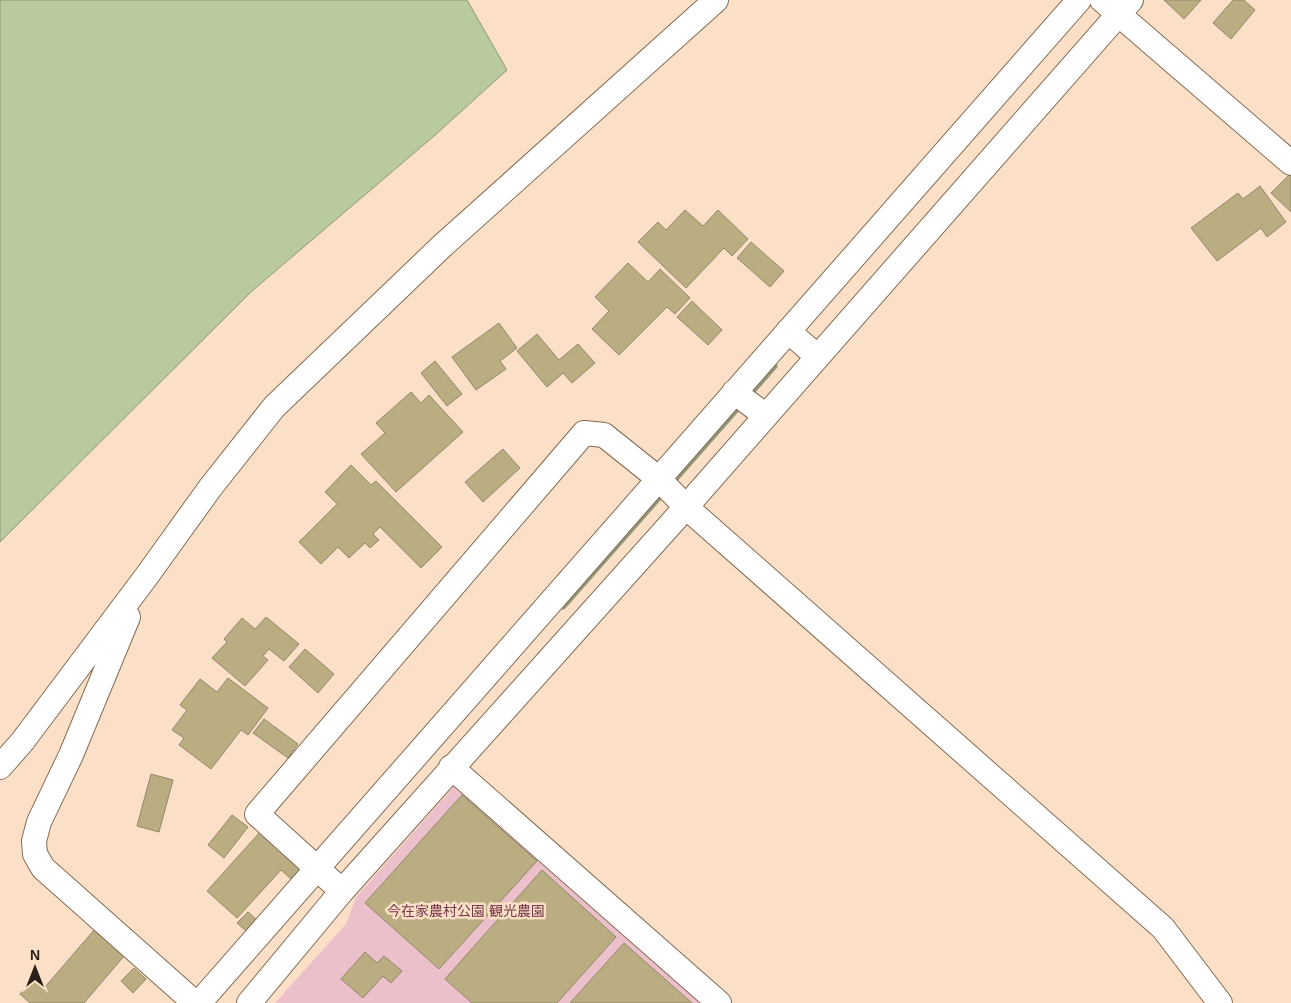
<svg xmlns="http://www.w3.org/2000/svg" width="1291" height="1003" viewBox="0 0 1291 1003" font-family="Arial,'Noto Sans JP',sans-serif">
  <rect width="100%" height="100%" fill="#fbdfc6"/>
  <path fill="#ecc0ca" d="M458,782L706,1003H275L346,924L356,897Z"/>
  <path fill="#baca9f" stroke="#8f9776" d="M0,0H467L507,70L434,136L252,291L0,542Z"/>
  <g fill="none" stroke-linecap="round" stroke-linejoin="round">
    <path stroke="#8f9776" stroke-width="7" d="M563,606L774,366"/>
  </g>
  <path fill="#baad82" stroke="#918869" d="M1164,0H1201L1184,19Z
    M1233,0H1244L1255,10L1231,39L1213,23Z
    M1291,173V212L1271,193Z
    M1260,186L1286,222L1267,237L1261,228L1217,261L1191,228L1238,193L1243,199Z
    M685,210L703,226L718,210L748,239L732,256L724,248L686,288L638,242L658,222L666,230Z
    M751,242L784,271L770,287L737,258Z
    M628,263L648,282L660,269L690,298L675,314L667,307L619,355L592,329L609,311L595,297Z
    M692,301L722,330L708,345L677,317Z
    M499,323L517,348L500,361L506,369L476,390L452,357Z
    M537,334L559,360L578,344L595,363L572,383L563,373L547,387L517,351Z
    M435,361L462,394L447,406L421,373Z
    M411,392L421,403L429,395L463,432L396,492L361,454L385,433L376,423Z
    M503,449L520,468L483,502L465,482Z
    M351,465L371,485L376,481L442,547L421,568L380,527L373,534L379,540L370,548L365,543L349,558L338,547L321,564L299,542L337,504L325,492Z
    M266,617L299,644L284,661L269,649L263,656L268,660L245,686L212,658L227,642L224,639L242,618L255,629Z
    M305,649L334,674L318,693L289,667Z
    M228,678L268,708L248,735L241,730L211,769L179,745L184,738L172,730L187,710L180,705L200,679L217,692Z
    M264,719L298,744L288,758L253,733Z
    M151,774L173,780L159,832L137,826Z
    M462,795L537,861L439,969L365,903Z
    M232,815L248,827L224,858L208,845Z
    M260,832L300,869L291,879L281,870L237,918L207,891Z
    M542,870L616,937L557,1003H472L445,979Z
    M248,912L257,920L246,931L237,923Z
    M95,929L125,955L84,1003H30L20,994L34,978L45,987Z
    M624,943L692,1003H570Z
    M365,952L377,963L384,956L402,971L391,983L383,976L363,998L341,979Z
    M134,968L146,979L133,993L121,981Z"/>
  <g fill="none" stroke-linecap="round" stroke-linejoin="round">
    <defs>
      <path id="minor" d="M1102,0L1291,163
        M788,331L818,357
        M734,392L766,416
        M128,617L71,755L39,822L34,841L35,854L43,868L195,1003
        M0,767L22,742L146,577L210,488L274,407L441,247L716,0
        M451,767L719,1003
        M342,891L257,814L584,433L604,435L659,479L686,507L1163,928L1220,1003
        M199,1003L1079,0
        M249,1003L342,891L686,507L1131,0"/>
    </defs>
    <use href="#minor" stroke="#846b55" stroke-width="26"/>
    <use href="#minor" stroke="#fff" stroke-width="24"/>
  </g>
  <g text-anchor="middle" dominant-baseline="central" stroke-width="5" stroke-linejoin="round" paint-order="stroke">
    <g font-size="14" fill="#753649" stroke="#fbdfc6">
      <text x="466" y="911">今在家農村公園 観光農園</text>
    </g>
  </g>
  <g transform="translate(35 968)" stroke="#fbdfc6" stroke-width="4" paint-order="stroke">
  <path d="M0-4L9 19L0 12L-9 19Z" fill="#2b2017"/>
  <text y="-8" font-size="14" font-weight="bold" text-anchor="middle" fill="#2b2017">N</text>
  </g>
</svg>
